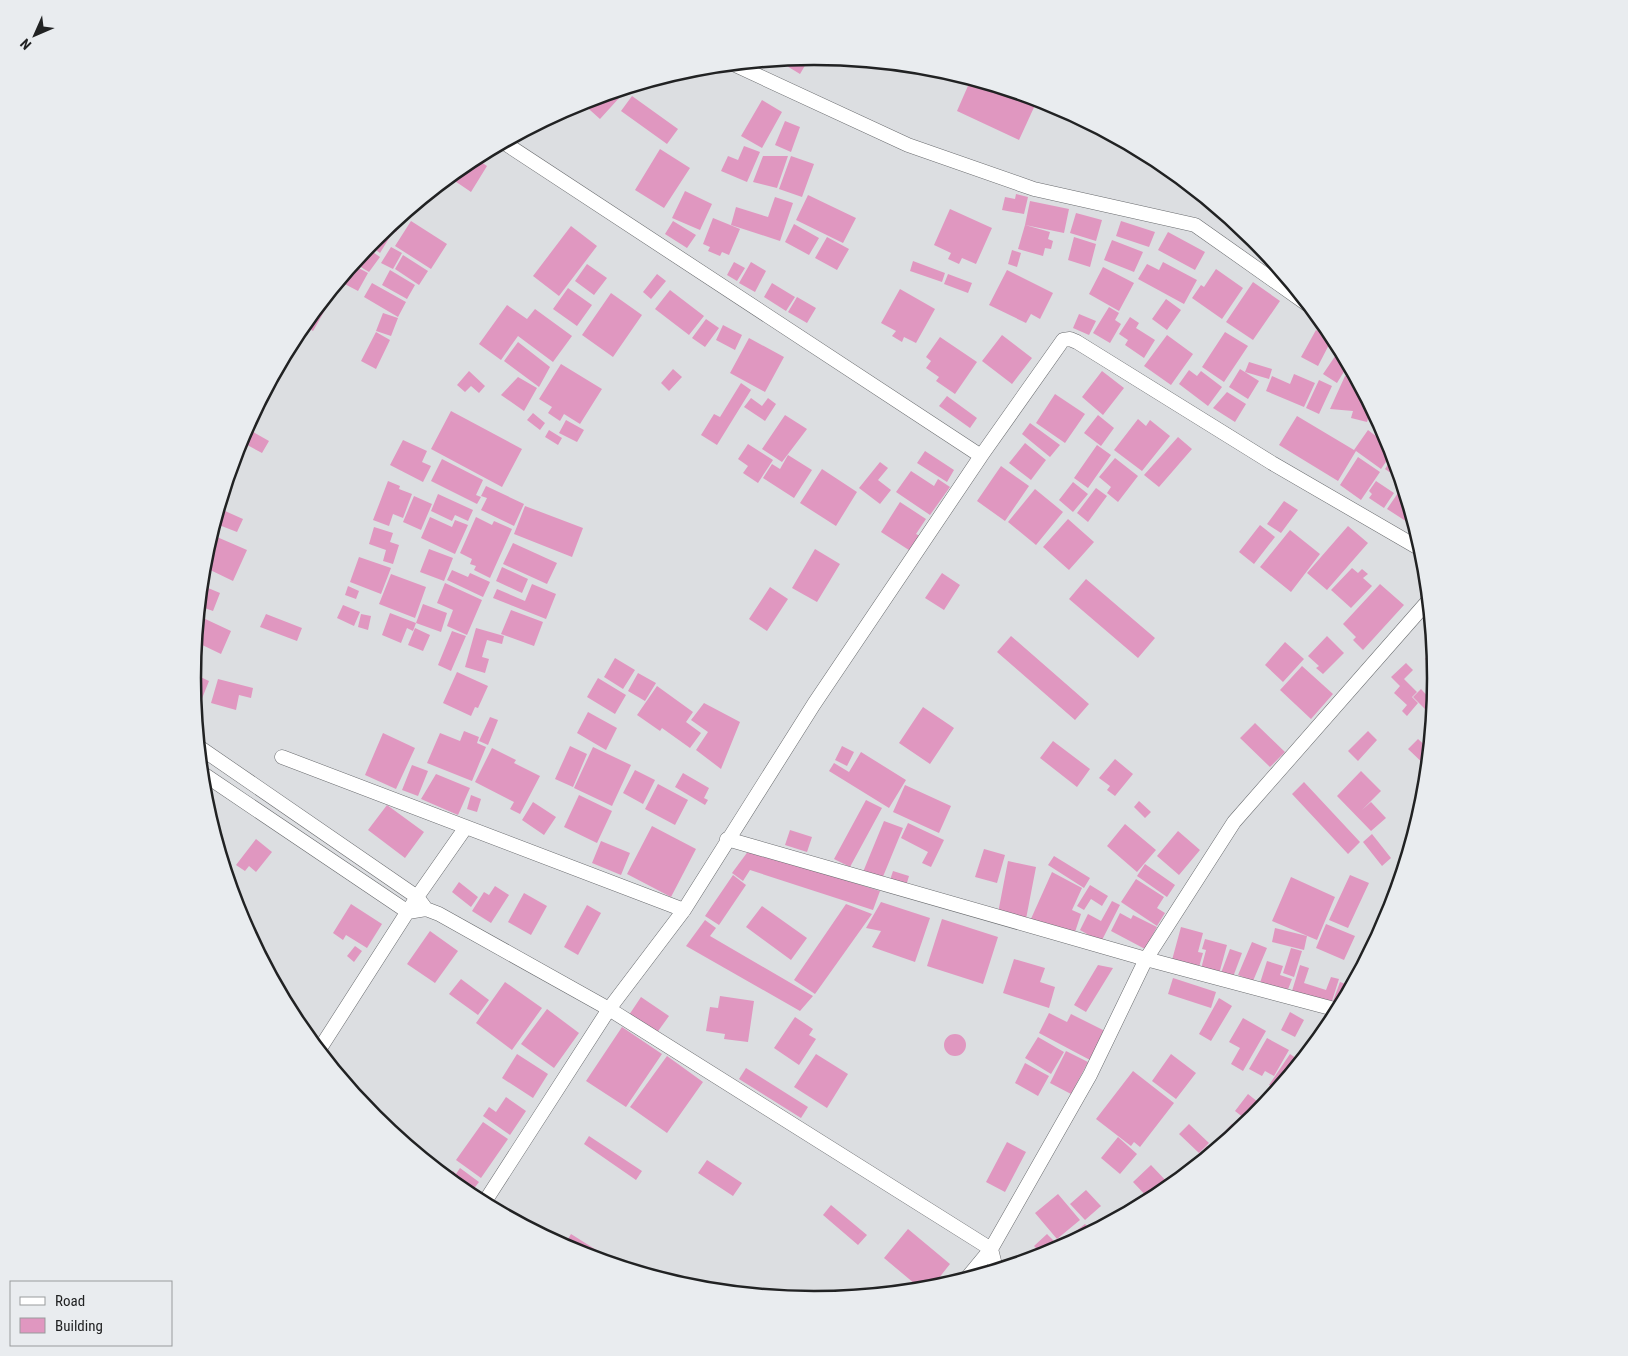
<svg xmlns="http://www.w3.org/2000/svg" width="1628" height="1356" viewBox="0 0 1628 1356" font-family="'Roboto Condensed',sans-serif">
  <rect width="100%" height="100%" fill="#dcdee1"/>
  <path fill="#e097c0" d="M810,57L800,74L777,60H780Z
    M971,79L1011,91L1036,103L1019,140L957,111Z
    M615,92L620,97L600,119L581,102Z
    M632,96L678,129L667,144L621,111Z
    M762,100L782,112L762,148L741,136Z
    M785,121L800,127L791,152L775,145Z
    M744,146L760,152L747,182L721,171L728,156L738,160Z
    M660,149L690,168L664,208L635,190Z
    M763,156H788L777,188L753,182Z
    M791,156L814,164L802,197L779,189Z
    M475,158L487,166L471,192L449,177Z
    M442,183L436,193L433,191Z
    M685,191L712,204L700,230L672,218Z
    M1016,194L1028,197L1024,214L1002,210L1005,197L1015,199Z
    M808,195L856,218L843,243L796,220Z
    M775,197L793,203L780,241L731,225L736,207L768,217Z
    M1030,201L1069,209L1064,233L1025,225Z
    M410,209L396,232L388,227L391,225Z
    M950,209L992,228L976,264L962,258L959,264L948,259L951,253L934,245Z
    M1076,213L1102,220L1096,241L1070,233Z
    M713,218L740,229L729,255L722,252L720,256L708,251L710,247L703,244Z
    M411,221L447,244L431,269L395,246Z
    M673,221L696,235L687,248L665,234Z
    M1121,221L1155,232L1149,247L1116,236Z
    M794,224L819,238L809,255L785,242Z
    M1025,225L1050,232L1048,239L1053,241L1051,249L1045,248L1043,256L1018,249Z
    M571,226L597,246L559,296L533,276Z
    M384,231L391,235L380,253L369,245Z
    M1168,232L1205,252L1195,270L1158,250Z
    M827,237L849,249L837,270L815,258Z
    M1074,237L1096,244L1090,267L1068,260Z
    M1112,240L1143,252L1134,272L1104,260Z
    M391,247L402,253L393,269L381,263Z
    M367,248L380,257L369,272L354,263Z
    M1012,250L1021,253L1017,267L1008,264Z
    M403,255L428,271L419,285L395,269Z
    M913,261L945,273L942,282L910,271Z
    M734,262L745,268L737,281L727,275Z
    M751,262L766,271L755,292L739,283Z
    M1163,262L1197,280L1184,304L1138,279L1147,264L1159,270Z
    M587,264L607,278L594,295L575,281Z
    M353,265L368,273L358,291L339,281Z
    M1103,267L1134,283L1119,311L1089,294Z
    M1216,269L1243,288L1222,319L1192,298L1201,285L1204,287Z
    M390,270L415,285L407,299L382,285Z
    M1007,270L1053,293L1040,319L1031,314L1026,323L989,305Z
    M657,274L666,281L651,299L643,292Z
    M948,274L972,283L968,293L944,284Z
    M1253,282L1280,301L1253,340L1226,322Z
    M372,283L406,302L398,317L364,297Z
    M772,283L795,297L786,311L764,297Z
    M568,288L592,305L577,326L553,309Z
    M900,289L935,309L916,343L904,337L902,342L892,336L896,331L881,323Z
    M670,290L704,316L689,335L655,309Z
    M611,293L642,315L613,357L582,335Z
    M797,297L816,308L807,323L788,312Z
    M1166,299L1181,310L1167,330L1152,319Z
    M507,305L527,319L535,309L572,336L553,362L518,336L501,360L479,344Z
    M318,307L325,310L313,331L303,325Z
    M1109,307L1119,313L1115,320L1121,324L1110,343L1093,333Z
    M383,313L398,318L391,336L376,331Z
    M1079,314L1096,321L1089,335L1073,328Z
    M1130,317L1139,323L1136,328L1155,340L1144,358L1125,345L1128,340L1119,334Z
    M706,319L719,328L705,347L692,338Z
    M723,325L742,335L735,350L716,340Z
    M1316,330L1332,339L1318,366L1301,357Z
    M376,332L390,340L376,369L361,361Z
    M1225,332L1248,346L1224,382L1202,367Z
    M1002,335L1032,358L1012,384L982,361Z
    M1167,335L1193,354L1171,385L1144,366Z
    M940,337L977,362L955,394L936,381L939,377L926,368L931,361L926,357Z
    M749,338L784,357L765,392L730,373Z
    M518,342L550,367L539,387L504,361Z
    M1340,349L1348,365L1337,383L1323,374Z
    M1249,362L1272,369L1269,379L1245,372Z
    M561,364L602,389L580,424L564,414L560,421L548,413L552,407L539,399Z
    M673,369L682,377L669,391L661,383Z
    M1240,369L1259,381L1248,399L1229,387Z
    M1189,370L1197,376L1201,371L1222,387L1208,406L1179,384Z
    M469,371L485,386L479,393L471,386L465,392L457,385Z
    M1102,371L1124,388L1103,415L1082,397Z
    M1294,374L1315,383L1304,407L1266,391L1272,376L1290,384Z
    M1345,376H1354L1371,408L1367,422L1351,418L1353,411L1330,409Z
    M518,377L537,388L524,411L501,395Z
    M1319,380L1332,386L1319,414L1306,408Z
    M741,383L751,390L717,445L701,435L714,414L720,417Z
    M1227,392L1246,404L1235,422L1213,408Z
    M1055,394L1085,414L1065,443L1036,423Z
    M947,396L977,418L970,428L939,406Z
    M751,398L762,406L768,398L776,404L765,421L744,407Z
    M451,411L522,449L502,487L431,449Z
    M533,413L545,423L540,430L527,420Z
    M785,415L807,429L782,462L762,449Z
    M1098,415L1114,428L1101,446L1084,433Z
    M1297,416L1354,450L1368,430L1390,447L1392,453L1381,469L1356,451L1338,481L1279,445Z
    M1138,419L1146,426L1150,420L1170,436L1142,471L1114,450Z
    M566,420L584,430L577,442L559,433Z
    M1030,423L1060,445L1050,457L1022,434Z
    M248,429L269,441L262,453L240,441Z
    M549,430L562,438L558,445L545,437Z
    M1178,437L1192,449L1159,487L1144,475Z
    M403,440L427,451L422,462L431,466L423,482L390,465Z
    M1025,443L1046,460L1031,480L1009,463Z
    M748,444L773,460L758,483L743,473L748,466L738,459Z
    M1097,445L1111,455L1088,488L1074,478Z
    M925,451L954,470L947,482L917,463Z
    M788,455L812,470L794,498L763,478L772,464L780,469Z
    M1358,457L1380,472L1361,500L1340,485Z
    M1393,457L1397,468L1401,480L1385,469Z
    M1115,458L1138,476L1118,502L1107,493L1111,487L1099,477Z
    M442,459L483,480L476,495L481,497L477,504L431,481Z
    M880,462L888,468L878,480L891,490L880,504L859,488Z
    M1001,466L1029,486L1005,521L977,501Z
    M822,469L857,492L836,526L800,503Z
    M911,471L934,486L938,479L950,487L930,515L896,492Z
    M388,481L400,486L399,489L412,494L403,518L393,514L389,526L373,520Z
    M1376,481L1394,493L1384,508L1369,498L1372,494L1369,491Z
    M1073,482L1088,494L1073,512L1059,500Z
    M486,486L524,504L514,526L481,510L487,498L481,496Z
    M1096,488L1107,496L1088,522L1077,513Z
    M1035,489L1063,512L1036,545L1008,522Z
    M1398,493L1406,499L1415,527L1387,509Z
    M438,494L473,510L468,521L455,515L452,521L431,511Z
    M414,496L432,504L421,530L403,522Z
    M1284,501L1298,510L1281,533L1267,524Z
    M900,502L926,519L916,534L922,537L912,552L881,532Z
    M525,506L583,528L572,557L514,534Z
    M225,511L243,519L237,532L219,525Z
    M430,517L452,527L455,520L468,525L455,554L421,538Z
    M476,517L492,525L494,521L512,529L490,578L474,570L476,566L470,564L472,559L460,553Z
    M1068,519L1094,542L1069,570L1043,547Z
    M1260,525L1275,537L1254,564L1239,552Z
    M1348,526L1368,543L1327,590L1307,573Z
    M374,527L393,533L390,542L399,545L393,564L383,561L386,550L369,544Z
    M1290,530L1320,554L1291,592L1260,567Z
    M217,537L247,550L233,581L204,567Z
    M513,543L557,563L547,584L503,564Z
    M429,549L453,558L444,581L420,572Z
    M815,549L840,564L817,602L792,588Z
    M359,557L391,568L381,594L350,582Z
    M502,567L528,579L522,593L496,581Z
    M1352,568L1358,573L1362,569L1368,574L1363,578L1372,586L1351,608L1331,590Z
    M452,570L468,577L470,573L490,582L483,597L447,580Z
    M942,573L960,585L944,610L925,598Z
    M391,574L426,587L415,618L379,604Z
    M1086,579L1155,638L1138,658L1069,599Z
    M445,583L482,600L467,635L447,626L453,610L437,603Z
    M532,584L556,594L546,619L493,598L497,589L525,601Z
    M1380,584L1404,605L1363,650L1353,640L1356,637L1343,624Z
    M201,585L220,593L213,611L199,606Z
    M348,586L359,591L356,599L345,595Z
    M770,587L788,599L767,631L749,619Z
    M423,604L447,613L441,632L416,623Z
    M343,605L360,612L354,626L337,618Z
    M511,610L543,622L534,646L501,634Z
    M390,613L416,623L413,631L407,628L401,643L382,635Z
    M266,614L302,628L297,641L260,627Z
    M361,614L371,616L368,630L358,627Z
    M201,617L231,631L221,654L196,642L198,624Z
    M415,628L430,635L423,651L408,645Z
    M476,628L504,636L502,644L487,640L482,657L489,659L485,673L465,667Z
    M452,631L466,636L451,671L438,665Z
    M1011,636L1089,704L1075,720L997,652Z
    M1327,636L1344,653L1323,674L1316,668L1319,666L1308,656Z
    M1285,642L1304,659L1283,682L1265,665Z
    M1433,650L1434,661L1435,668L1425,659Z
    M615,658L635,670L623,689L604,677Z
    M1406,663L1413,670L1404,679L1417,692L1412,697L1418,703L1407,716L1402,711L1407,705L1394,693L1400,686L1405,691L1391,677Z
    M1302,666L1333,694L1311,719L1280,690Z
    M457,672L488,686L478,708L475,707L471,716L443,703Z
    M638,673L656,683L645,701L628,691Z
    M194,674L209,681L199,706L195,705L192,678Z
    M598,678L626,695L615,714L587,697Z
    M218,679L253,688L251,698L239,695L236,710L211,703Z
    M657,686L693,712L686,722L701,733L690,748L662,728L660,731L637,715Z
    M1421,689L1433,702V708L1428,712L1413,697Z
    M704,703L740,722L721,769L696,750L708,732L691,720Z
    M923,707L954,728L930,764L899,743Z
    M588,712L617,728L606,750L577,733Z
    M490,717L498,720L488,745L479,741Z
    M1255,723L1285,752L1270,767L1240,738Z
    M464,731L479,737L477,743L486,747L472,781L427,763L440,733L460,741Z
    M1368,731L1377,740L1358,761L1348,751Z
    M383,733L415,748L396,789L365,775Z
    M1418,739L1429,749L1427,767L1408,749Z
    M1053,741L1090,769L1077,787L1040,758Z
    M570,746L587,754L573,787L555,779Z
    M842,746L854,752L847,766L835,760Z
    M593,747L631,765L612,806L574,788Z
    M492,748L516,760L514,763L540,776L520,814L510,809L514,802L475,782Z
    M861,752L906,780L889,808L829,771L834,763L849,772Z
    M1115,759L1133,774L1115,796L1107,790L1110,786L1099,778Z
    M412,765L428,771L418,796L402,790Z
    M635,770L655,780L643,804L623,793Z
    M1361,771L1381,791L1362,810L1371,802L1386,818L1371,831L1337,796Z
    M683,773L709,788L704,798L708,800L705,805L675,787Z
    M436,774L470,788L458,815L421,799Z
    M1304,782L1360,842L1348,854L1292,794Z
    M658,784L688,800L675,825L645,809Z
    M905,785L951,806L939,833L893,812Z
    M471,795L481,799L477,812L467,809Z
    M579,795L612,811L597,843L564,827Z
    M866,800L882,808L850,867L834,859Z
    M1139,801L1151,812L1145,818L1134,807Z
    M533,802L556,817L544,835L522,820Z
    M387,805L424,832L405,858L368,830Z
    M884,821L903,828L882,879L863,872Z
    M908,823L944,840L931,867L922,863L928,852L901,838Z
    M1125,824L1156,850L1137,872L1107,846Z
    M652,826L696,849L671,897L627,874Z
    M790,830L812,837L807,852L785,845Z
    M1178,831L1200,850L1179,875L1157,856Z
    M1372,834L1391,858L1382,866L1363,842Z
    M256,839L272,852L256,872L249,866L245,871L236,865Z
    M601,841L630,853L621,875L592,863Z
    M984,849L1005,855L997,883L975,877Z
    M749,850L880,891L873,910L750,870L743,881L732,873Z
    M1054,856L1090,878L1084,888L1048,865Z
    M1008,861L1036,867L1026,919L998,913Z
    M1145,864L1175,885L1167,897L1137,876Z
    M893,871L909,876L906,886L890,880Z
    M1052,872L1082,888L1072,910L1081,914L1075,932L1030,921Z
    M733,875L746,885L719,925L705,916Z
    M1350,875L1369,883L1348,928L1329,920Z
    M1291,877L1335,897L1317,940L1272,921Z
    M1136,879L1164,897L1157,908L1165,913L1157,926L1121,902Z
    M459,882L478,897L471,907L452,892Z
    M1090,885L1108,896L1102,906L1091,899L1084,910L1077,906Z
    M495,886L509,895L491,923L472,911L484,892L489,895Z
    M524,893L547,906L531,935L508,922Z
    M1112,901L1120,905L1101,942L1080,930L1088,914L1101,921Z
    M881,902L930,918L915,962L872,947L881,931L866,928Z
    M351,904L382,924L367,948L346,935L343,940L333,933Z
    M846,904L872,914L815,994L794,980Z
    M587,905L601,913L578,955L564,947Z
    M762,906L807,938L791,960L746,927Z
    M1384,909L1390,912L1384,925L1377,921Z
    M1120,913L1131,919L1133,915L1157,927L1145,949L1111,931Z
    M942,919L998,937L983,984L927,966Z
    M705,920L716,928L710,936L813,996L800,1011L686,946Z
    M1326,924L1355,936L1344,960L1316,948Z
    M1181,927L1203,933L1198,952L1203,953L1199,967L1172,960Z
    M1275,928L1307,936L1304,950L1272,942Z
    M430,931L458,951L435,983L407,964Z
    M1205,939L1227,945L1219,974L1201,969L1206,950L1202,949Z
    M1252,942L1267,948L1253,981L1238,975Z
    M355,946L362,951L354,962L347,956Z
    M1291,948L1302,951L1294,977L1283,973Z
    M1230,949L1242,953L1233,977L1221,973Z
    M1014,959L1045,968L1040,982L1055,987L1049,1008L1003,993Z
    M1267,961L1283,966L1280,975L1292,979L1287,992L1260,983Z
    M1098,965L1113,968L1086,1012L1074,1005Z
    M1300,965L1309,968L1304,983L1326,990L1331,977L1339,979L1331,1004L1292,991Z
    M1173,978L1216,992L1211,1008L1168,994Z
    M461,979L489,1000L478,1015L449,994Z
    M505,982L542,1008L512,1050L476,1023Z
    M1340,982L1351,986L1341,1004L1333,1001Z
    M720,996L754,1001L748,1042L724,1039L725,1034L706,1031L710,1007L718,1008Z
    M641,997L669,1016L656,1034L629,1015Z
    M1219,998L1232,1006L1211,1041L1199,1034Z
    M547,1009L579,1033L554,1068L521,1044Z
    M1290,1012L1304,1020L1295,1037L1281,1030Z
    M1049,1013L1067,1022L1071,1014L1105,1031L1090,1060L1039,1033Z
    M795,1017L813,1029L809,1035L816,1039L799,1065L774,1048Z
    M1243,1018L1266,1031L1243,1071L1231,1064L1240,1048L1229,1042Z
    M622,1027L662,1054L626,1107L586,1081Z
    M944 1045a11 11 0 1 1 22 0a11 11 0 1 1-22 0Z
    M1038,1037L1064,1052L1051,1074L1025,1058Z
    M1267,1038L1289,1050L1274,1076L1265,1071L1262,1076L1249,1069Z
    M1066,1051L1088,1062L1071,1094L1050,1083Z
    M517,1054L548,1074L533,1098L502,1078Z
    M816,1054L848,1074L827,1108L794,1087Z
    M1171,1054L1196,1073L1176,1099L1152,1081Z
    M1290,1054L1300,1061L1276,1090L1269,1085Z
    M667,1056L703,1082L667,1133L630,1107Z
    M1025,1063L1049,1076L1038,1096L1015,1083Z
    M746,1068L808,1107L801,1118L739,1079Z
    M1133,1071L1174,1103L1140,1147L1134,1142L1131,1146L1096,1119Z
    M1248,1094L1263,1106L1249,1122L1235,1111Z
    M506,1097L526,1111L510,1135L483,1116L489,1107L496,1112Z
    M483,1122L508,1139L481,1178L456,1160Z
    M1189,1124L1209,1143L1199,1153L1179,1134Z
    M1232,1124L1239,1130L1216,1149L1212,1145Z
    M589,1136L642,1171L636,1180L584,1144Z
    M1118,1137L1137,1154L1120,1174L1101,1158Z
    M1007,1142L1026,1152L1005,1192L986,1182Z
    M1207,1146L1213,1151L1196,1165L1193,1162Z
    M707,1160L742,1183L733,1196L698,1173Z
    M1151,1165L1170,1185L1159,1195L1150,1200L1133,1182Z
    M460,1168L479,1182L469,1195L446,1176L447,1174L449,1176L453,1171L456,1174Z
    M1086,1190L1101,1206L1085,1220L1070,1204Z
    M1058,1194L1080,1220L1057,1239L1035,1213Z
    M831,1205L867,1235L858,1245L823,1215Z
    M1085,1224L1092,1231L1064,1246L1061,1243Z
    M908,1229L950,1264L931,1288L921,1289L884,1258Z
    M571,1234L609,1258L606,1262L576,1252L564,1246Z
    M1047,1234L1060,1247L1043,1255L1034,1246Z"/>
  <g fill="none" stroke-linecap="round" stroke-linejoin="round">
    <defs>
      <path id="minor" d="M733,64L908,145L1034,189L1195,225L1307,304
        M503,142L981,456
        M199,747L417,897L426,909
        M282,757L684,910
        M202,773L408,912L426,909L439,914L609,1009L991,1249L996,1269
        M727,839L1146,959L1338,1010
        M319,1050L417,897L466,827
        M484,1203L609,1009L684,910L814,704L981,456L1063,340L1070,339L1077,342L1272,463L1422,550
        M967,1278L991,1249L1090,1075L1146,959L1234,822L1428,601"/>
    </defs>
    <use href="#minor" stroke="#696b6e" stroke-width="15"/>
    <use href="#minor" stroke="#fff" stroke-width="14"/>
  </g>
  <path d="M0 0H1628V1356H0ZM201 678a613 613 0 1 1 1226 0a613 613 0 1 1-1226 0Z" fill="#e9ecef" fill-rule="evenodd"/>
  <path fill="none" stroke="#212223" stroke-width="2.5" d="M201 678a613 613 0 1 1 1226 0a613 613 0 1 1-1226 0Z"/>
  <rect x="10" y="1281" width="162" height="65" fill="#e9ecef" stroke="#999b9d"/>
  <rect x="20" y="1297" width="25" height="8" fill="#ffffff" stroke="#999b9d"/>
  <text x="55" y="1306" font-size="15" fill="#212223">Road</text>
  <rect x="20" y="1318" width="25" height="15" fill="#e097c0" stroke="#999b9d"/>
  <text x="55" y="1331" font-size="15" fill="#212223">Building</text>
  <g transform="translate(35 35) rotate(225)" stroke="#e9ecef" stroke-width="4" paint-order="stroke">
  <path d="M0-4L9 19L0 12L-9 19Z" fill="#212223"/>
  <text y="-8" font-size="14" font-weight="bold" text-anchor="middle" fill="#212223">N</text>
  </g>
</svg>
